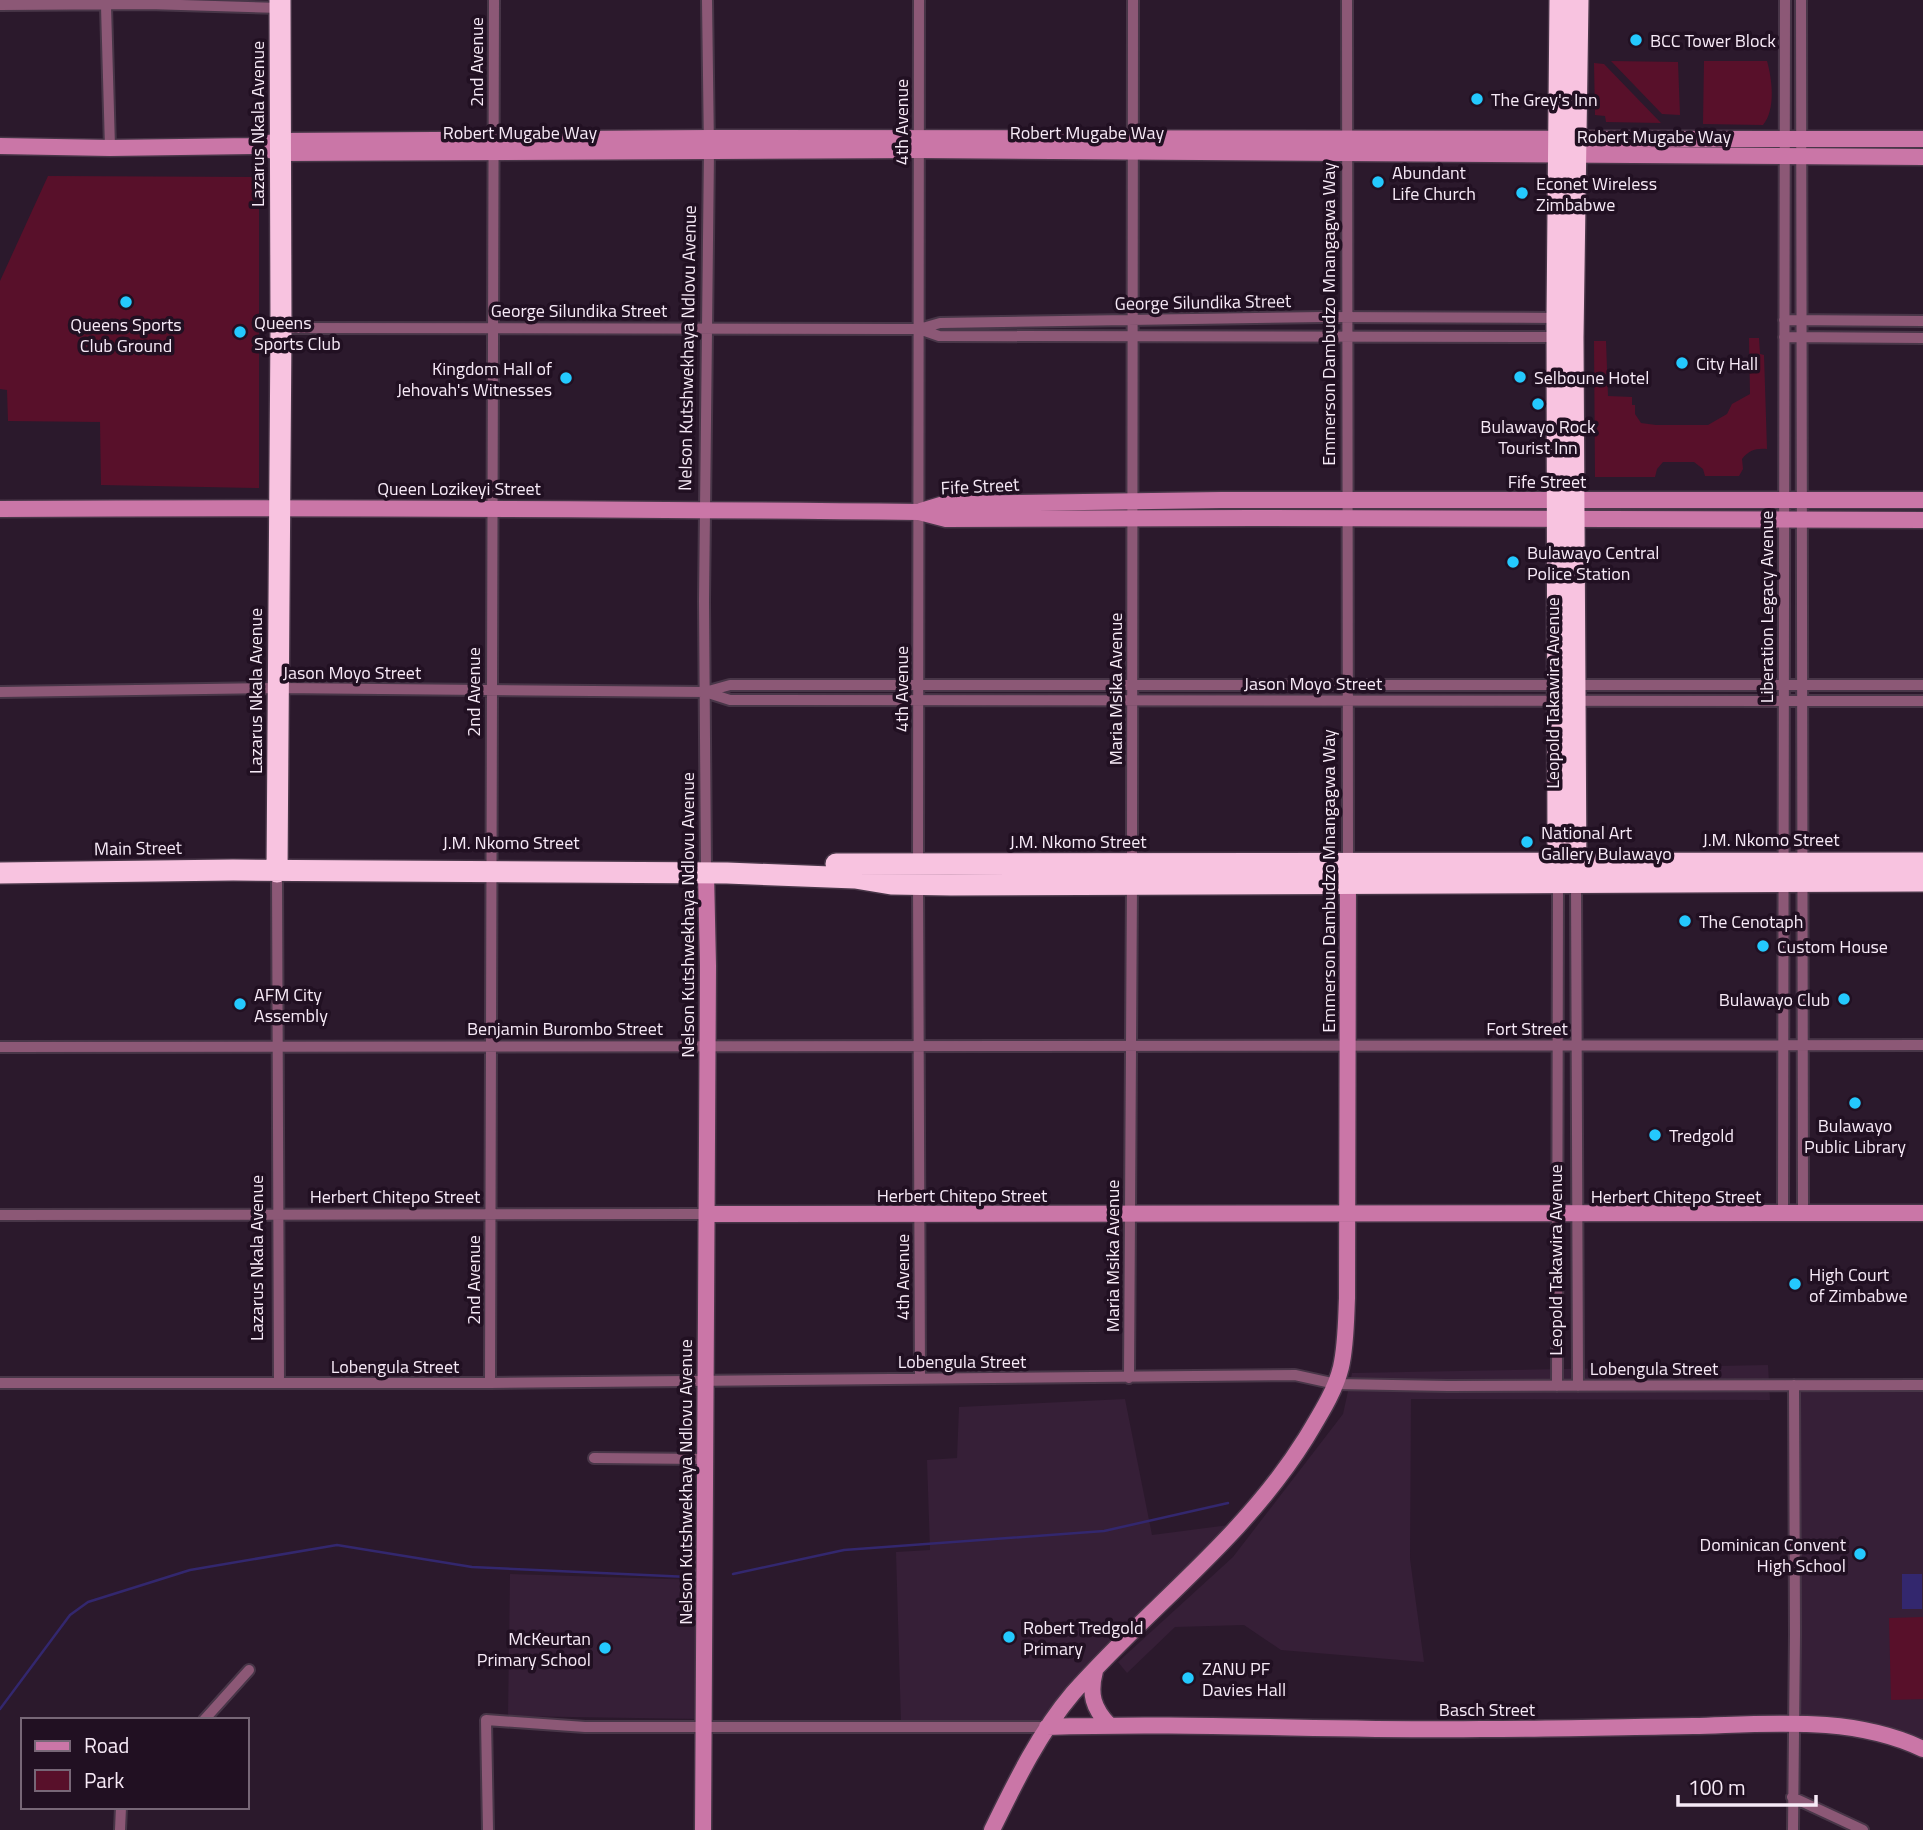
<svg xmlns="http://www.w3.org/2000/svg" width="1923" height="1830" viewBox="0 0 1923 1830" font-family="'Titillium Web',sans-serif">
  <rect width="100%" height="100%" fill="#2b192c"/>
  <path fill="#361f37" d="M1768,1365L1770,1400L1411,1399L1410,1559L1424,1662L1281,1650L1244,1625L1175,1627L1127,1673L1118,1662L1233,1557L1343,1414L1352,1373Z
    M1796,1387L1923,1388V1747L1797,1721Z
    M1125,1399L1152,1535L1229,1525L1038,1723H901L896,1552L930,1550L927,1460L957,1458L959,1407Z
    M510,1574L700,1580L699,1719L508,1716Z"/>
  <path fill="#58102a" d="M1611,61L1678,62L1680,115L1662,114Z
    M1704,61H1767C1772,79 1776,109 1763,125L1703,124Z
    M1594,63L1604,64L1661,123L1606,122L1605,116L1595,115Z
    M48,176L259,177V488L101,485L100,422L8,421L7,390L0,389V281Z
    M1749,338H1759L1760,354L1764,355L1767,449C1756,448 1749,450 1742,459L1743,469L1739,476H1705L1703,469L1694,462H1663L1657,469L1655,477H1595L1594,341H1606L1608,396L1632,397V405H1635V414L1641,423L1656,425H1708L1727,414L1732,404L1750,394Z
    M1923,1617V1699L1891,1700L1889,1618Z"/>
  <path fill="#33276e" d="M1902,1574H1922V1609H1902Z"/>
  <g fill="none" stroke-linecap="round" stroke-linejoin="round">
    <path stroke="#33276e" stroke-width="2.5" d="M733,1574L844,1550L1104,1531L1228,1503
      M0,1709L70,1615L88,1602L190,1570L337,1545L472,1567L689,1577"/>
    <defs>
      <path id="street" d="M1347,0L1348,857
        M1801,0L1803,1214
        M0,5L148,4L280,8
        M106,6L110,148
        M1784,320L1923,321
        M281,328L899,329H919L939,336L1559,337
        M919,329L940,323L1323,317L1559,318
        M1784,337L1923,338
        M0,692L278,688L705,692L730,685H1923
        M705,692L730,700L1923,701
        M918,865L919,0
        M1132,865L1133,0
        M277,872L279,1383
        M706,873L704,601L709,150L707,0
        M918,881L920,1378
        M1576,882L1578,1386
        M0,1047L1923,1045
        M0,1215L707,1214
        M1783,1215L1785,0
        M1129,1378L1132,881
        M0,1383H490L1295,1375L1336,1384L1448,1386L1923,1385
        M490,1383L494,0
        M1557,1386L1558,883
        M594,1458L705,1459
        M204,1720L249,1670
        M1792,1797L1863,1830
        M120,1830L121,1807
        M488,1830L486,1720L585,1727H1047
        M1793,1830L1795,1634L1794,1385"/>
      <path id="secondary" d="M0,146L110,148L252,146L280,141L708,138L1923,139
        M270,150L280,153L919,150L1923,157
        M0,509C306,507 612,509 919,512L946,519L1253,518L1923,520
        M921,511L944,504L1221,500H1923
        M707,1214L1923,1213
        M1095,1671C1089,1694 1093,1708 1109,1725
        M1047,1727C1192,1722 1337,1731 1481,1729C1552,1729 1623,1727 1693,1726C1770,1724 1852,1715 1923,1749
        M703,1830L708,966L706,873
        M992,1830C1015,1783 1039,1733 1073,1693C1150,1606 1243,1539 1306,1438C1319,1416 1335,1392 1341,1367C1346,1345 1346,1321 1347,1298L1348,874"/>
      <path id="highway" d="M836,864L1923,863
        M277,872L281,328L280,0
        M0,873L233,870L727,873L855,878L891,884L951,885L1923,881
        M1576,873L1573,338L1578,0
        M1558,874L1557,318L1560,0"/>
    </defs>
    <use href="#street" stroke="#483648" stroke-width="14"/>
    <use href="#secondary" stroke="#483648" stroke-width="19"/>
    <use href="#highway" stroke="#483648" stroke-width="24"/>
    <use href="#street" stroke="#8c5876" stroke-width="10"/>
    <use href="#secondary" stroke="#ca76a7" stroke-width="16"/>
    <use href="#highway" stroke="#f8c3e0" stroke-width="21"/>
  </g>
  <g fill="#24c9fe" stroke="#211022" stroke-width="2.5">
    <circle cx="1636" cy="40" r="7"/>
    <circle cx="1477" cy="99" r="7"/>
    <circle cx="1378" cy="182" r="7"/>
    <circle cx="1522" cy="193" r="7"/>
    <circle cx="126" cy="302" r="7"/>
    <circle cx="240" cy="332" r="7"/>
    <circle cx="1682" cy="363" r="7"/>
    <circle cx="1520" cy="377" r="7"/>
    <circle cx="566" cy="378" r="7"/>
    <circle cx="1538" cy="404" r="7"/>
    <circle cx="1513" cy="562" r="7"/>
    <circle cx="1527" cy="842" r="7"/>
    <circle cx="1685" cy="921" r="7"/>
    <circle cx="1763" cy="946" r="7"/>
    <circle cx="1844" cy="999" r="7"/>
    <circle cx="240" cy="1004" r="7"/>
    <circle cx="1855" cy="1103" r="7"/>
    <circle cx="1655" cy="1135" r="7"/>
    <circle cx="1795" cy="1284" r="7"/>
    <circle cx="1860" cy="1554" r="7"/>
    <circle cx="1009" cy="1637" r="7"/>
    <circle cx="605" cy="1648" r="7"/>
    <circle cx="1188" cy="1678" r="7"/>
  </g>
  <g text-anchor="middle" dominant-baseline="central" stroke-width="7" stroke-linejoin="round" paint-order="stroke">
    <g font-size="18" fill="#f7eaf7" stroke="#211022" text-anchor="start">
      <text x="1650" y="40">BCC Tower Block</text>
      <text x="1491" y="99">The Grey's Inn</text>
      <text x="1392" y="172">Abundant<tspan x="1392" dy="21">Life Church</tspan></text>
      <text x="1536" y="183">Econet Wireless<tspan x="1536" dy="21">Zimbabwe</tspan></text>
      <text x="254" y="322">Queens<tspan x="254" dy="21">Sports Club</tspan></text>
      <text x="126" y="324" text-anchor="middle">Queens Sports<tspan x="126" dy="21">Club Ground</tspan></text>
      <text x="1696" y="363">City Hall</text>
      <text x="552" y="368" text-anchor="end">Kingdom Hall of<tspan x="552" dy="21">Jehovah's Witnesses</tspan></text>
      <text x="1534" y="377">Selboune Hotel</text>
      <text x="1538" y="426" text-anchor="middle">Bulawayo Rock<tspan x="1538" dy="21">Tourist Inn</tspan></text>
      <text x="1527" y="552">Bulawayo Central<tspan x="1527" dy="21">Police Station</tspan></text>
      <text x="1541" y="832">National Art<tspan x="1541" dy="21">Gallery Bulawayo</tspan></text>
      <text x="1699" y="921">The Cenotaph</text>
      <text x="1777" y="946">Custom House</text>
      <text x="254" y="994">AFM City<tspan x="254" dy="21">Assembly</tspan></text>
      <text x="1830" y="999" text-anchor="end">Bulawayo Club</text>
      <text x="1855" y="1125" text-anchor="middle">Bulawayo<tspan x="1855" dy="21">Public Library</tspan></text>
      <text x="1669" y="1135">Tredgold</text>
      <text x="1809" y="1274">High Court<tspan x="1809" dy="21">of Zimbabwe</tspan></text>
      <text x="1846" y="1544" text-anchor="end">Dominican Convent<tspan x="1846" dy="21">High School</tspan></text>
      <text x="1023" y="1627">Robert Tredgold<tspan x="1023" dy="21">Primary</tspan></text>
      <text x="591" y="1638" text-anchor="end">McKeurtan<tspan x="591" dy="21">Primary School</tspan></text>
      <text x="1202" y="1668">ZANU PF<tspan x="1202" dy="21">Davies Hall</tspan></text>
    </g>
    <g font-size="18" fill="#f7eaf7" stroke="#211022">
      <text transform="translate(476 62) rotate(-90)">2nd Avenue</text>
      <text transform="translate(901 122) rotate(-90)">4th Avenue</text>
      <text transform="translate(257 124) rotate(-90)">Lazarus Nkala Avenue</text>
      <text x="520" y="132">Robert Mugabe Way</text>
      <text x="1087" y="132">Robert Mugabe Way</text>
      <text x="1654" y="136">Robert Mugabe Way</text>
      <text transform="translate(1203 302) rotate(-1)">George Silundika Street</text>
      <text x="579" y="310">George Silundika Street</text>
      <text transform="translate(1328 314) rotate(-90)">Emmerson Dambudzo Mnangagwa Way</text>
      <text transform="translate(687 348) rotate(-89)">Nelson Kutshwekhaya Ndlovu Avenue</text>
      <text x="1547" y="481">Fife Street</text>
      <text transform="translate(980 486) rotate(-3)">Fife Street</text>
      <text x="459" y="488">Queen Lozikeyi Street</text>
      <text transform="translate(1766 607) rotate(-90)">Liberation Legacy Avenue</text>
      <text x="352" y="672">Jason Moyo Street</text>
      <text x="1313" y="683">Jason Moyo Street</text>
      <text transform="translate(901 689) rotate(-90)">4th Avenue</text>
      <text transform="translate(1115 689) rotate(-90)">Maria Msika Avenue</text>
      <text transform="translate(255 691) rotate(-90)">Lazarus Nkala Avenue</text>
      <text transform="translate(473 692) rotate(-90)">2nd Avenue</text>
      <text transform="translate(1552 693) rotate(-90)">Leopold Takawira Avenue</text>
      <text x="1771" y="839">J.M. Nkomo Street</text>
      <text x="1078" y="841">J.M. Nkomo Street</text>
      <text x="511" y="842">J.M. Nkomo Street</text>
      <text transform="translate(138 848) rotate(-1)">Main Street</text>
      <text transform="translate(1328 881) rotate(-90)">Emmerson Dambudzo Mnangagwa Way</text>
      <text transform="translate(687 915) rotate(-90)">Nelson Kutshwekhaya Ndlovu Avenue</text>
      <text x="565" y="1028">Benjamin Burombo Street</text>
      <text x="1527" y="1028">Fort Street</text>
      <text x="962" y="1195">Herbert Chitepo Street</text>
      <text x="395" y="1196">Herbert Chitepo Street</text>
      <text x="1676" y="1196">Herbert Chitepo Street</text>
      <text transform="translate(1112 1256) rotate(-90)">Maria Msika Avenue</text>
      <text transform="translate(256 1258) rotate(-90)">Lazarus Nkala Avenue</text>
      <text transform="translate(1555 1260) rotate(-90)">Leopold Takawira Avenue</text>
      <text transform="translate(902 1277) rotate(-90)">4th Avenue</text>
      <text transform="translate(473 1280) rotate(-90)">2nd Avenue</text>
      <text x="962" y="1361">Lobengula Street</text>
      <text x="395" y="1366">Lobengula Street</text>
      <text x="1654" y="1368">Lobengula Street</text>
      <text transform="translate(685 1482) rotate(-90)">Nelson Kutshwekhaya Ndlovu Avenue</text>
      <text x="1487" y="1709">Basch Street</text>
    </g>
  </g>
  <rect x="21" y="1718" width="228" height="91" fill="#211022" stroke="#776777" stroke-width="2"/>
  <rect x="35" y="1741" width="35" height="10" fill="#ca76a7" stroke="#776777" stroke-width="2"/>
  <text x="84" y="1753" font-size="21" fill="#f7eaf7">Road</text>
  <rect x="35" y="1770" width="35" height="21" fill="#58102a" stroke="#776777" stroke-width="2"/>
  <text x="84" y="1788" font-size="21" fill="#f7eaf7">Park</text>
  <path d="M1678 1795v10h138v-10" fill="none" stroke="#f7eaf7" stroke-width="3.5"/>
  <text x="1688" y="1795" font-size="21" fill="#f7eaf7" stroke="#211022" stroke-width="5" paint-order="stroke">100 m</text>
</svg>
